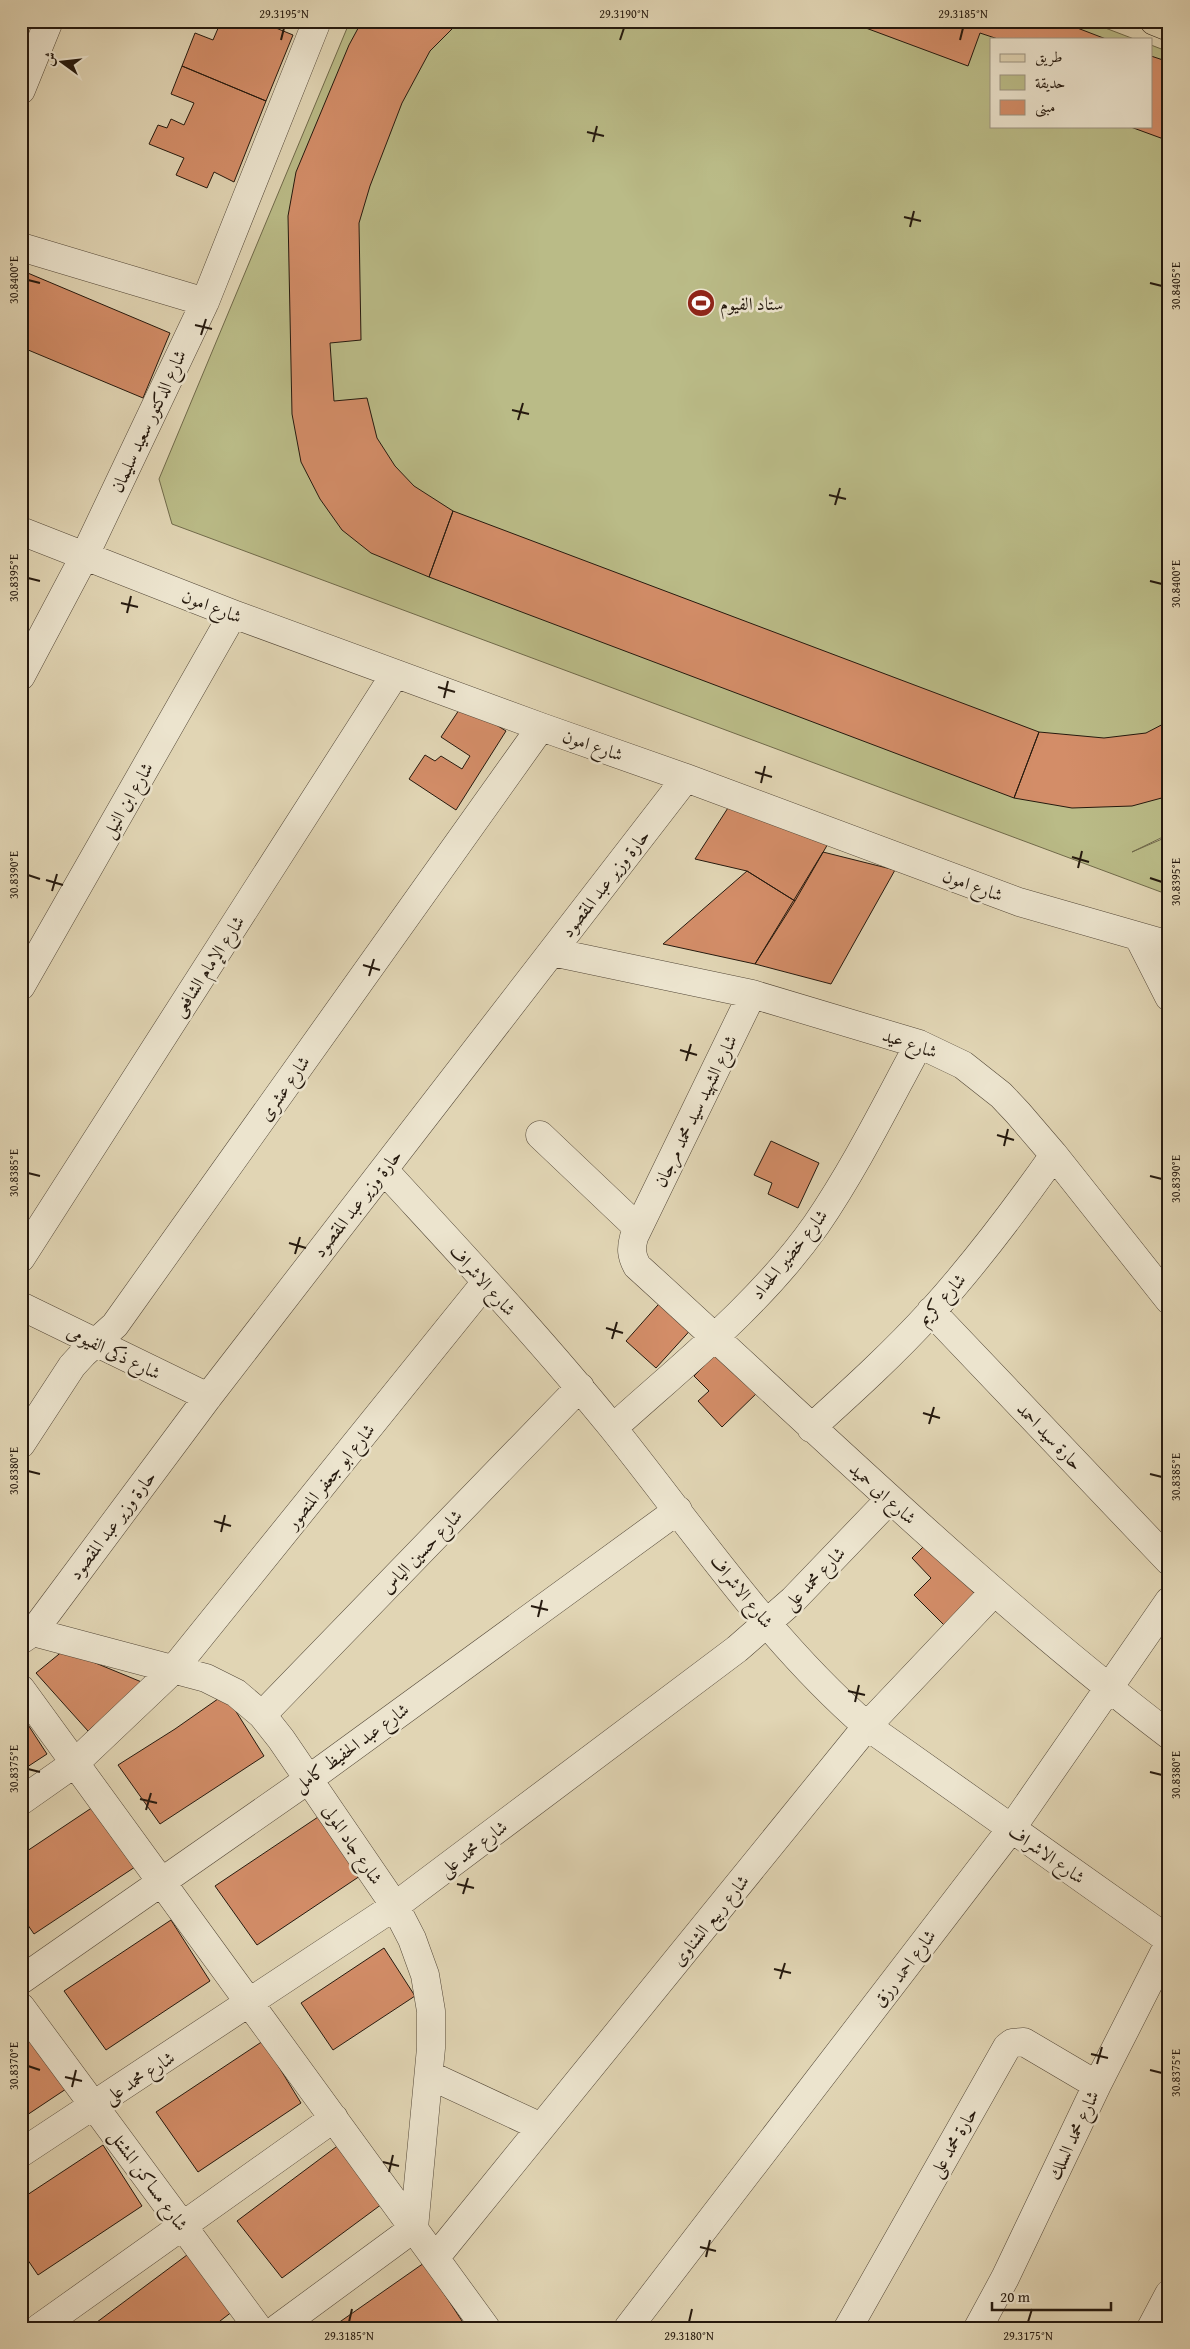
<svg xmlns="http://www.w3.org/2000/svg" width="1190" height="2349" viewBox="0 0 1190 2349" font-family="'Gentium Book Plus',Amiri,serif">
  <rect width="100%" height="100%" fill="#e1d5b4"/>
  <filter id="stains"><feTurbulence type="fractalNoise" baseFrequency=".004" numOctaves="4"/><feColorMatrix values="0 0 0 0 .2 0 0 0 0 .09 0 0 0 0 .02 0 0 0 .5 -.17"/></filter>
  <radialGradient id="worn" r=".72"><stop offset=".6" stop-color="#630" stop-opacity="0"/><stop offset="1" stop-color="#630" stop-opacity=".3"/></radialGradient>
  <path fill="#babb87" stroke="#706a4a" d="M350,21H1087L1134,39H991V126H1151V45L1169,52V834L1132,852L1169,836V895L172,524L159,479Z"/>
  <path fill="#d38d68" stroke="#25190e" d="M208,21H259L293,35L266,101L182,66L195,33L213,40L219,26Z
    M362,21H460L430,51L402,103L370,186L359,223L361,340L330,343L334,401L367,398L377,438L395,466L414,486L453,511L429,577L371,553L342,530L320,499L301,462L292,414L288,216L296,172L349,45Z
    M847,21H1059L1106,39H998L980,33L968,66Z
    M1151,56L1169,62V141L1128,126H1151Z
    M182,66L266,101L234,182L214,172L207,188L176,175L184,158L149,144L158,125L167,128L171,119L184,125L194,103L171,94Z
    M23,271L170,333L143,398L21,347Z
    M453,511L1039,732L1014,798L429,577Z
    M463,704L506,731L456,810L409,779L425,755L435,761L441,756L462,769L470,756L441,737Z
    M1169,721V796L1132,806L1072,808L1014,798L1039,732L1104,738L1146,733Z
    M735,797L833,835L795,901L747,871L695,859Z
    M823,852L895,870L831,984L755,964Z
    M747,871L795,901L755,964L663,944Z
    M771,1141L819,1163L798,1208L768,1194L772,1183L754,1175Z
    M665,1297L695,1325L656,1368L626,1341Z
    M721,1349L760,1390L722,1427L698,1401L709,1391L694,1376Z
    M926,1544L976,1595L944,1625L914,1595L931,1578L912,1558Z
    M64,1650L144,1683L88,1731L36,1673Z
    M225,1694L264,1756L160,1824L118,1765L175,1729Z
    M21,1714L47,1754L21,1771Z
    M99,1803L138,1865L34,1934L21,1915V1855Z
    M321,1815L360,1876L257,1945L215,1886Z
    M171,1920L210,1981L106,2050L64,1991Z
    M384,1948L415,1996L333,2050L301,2003Z
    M27,2028L66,2089L21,2119V2032Z
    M263,2041L301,2103L198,2172L156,2112Z
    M340,2144L382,2204L282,2278L237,2221Z
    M103,2145L142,2206L38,2275L21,2250V2199Z
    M191,2252L233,2311L211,2328H89Z
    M424,2263L464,2324L458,2328H331Z"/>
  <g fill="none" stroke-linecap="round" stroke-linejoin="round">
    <defs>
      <path id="minor" d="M21,90L49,21
        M21,247L205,302
        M21,531L233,614L541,727L686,778L1019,902L1169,945
        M21,676L84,557L205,302L317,21
        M1138,936L1169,997
        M552,952L752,994L919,1044L963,1065L1001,1095L1018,1113L1054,1155L1169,1300
        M21,986L233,614
        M752,994L634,1237C631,1248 631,1255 637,1266C812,1425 981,1591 1169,1735
        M540,1135L638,1228
        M384,1170C461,1254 540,1338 612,1427C693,1528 769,1641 867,1726L1169,1940
        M21,1258L395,674
        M21,1306L208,1397
        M931,1311L1169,1561
        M613,1428C684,1364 761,1303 816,1225C855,1168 886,1105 919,1044
        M811,1428C852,1391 894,1353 932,1311C976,1262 1016,1209 1054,1155
        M21,1444L72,1366L83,1354L115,1325L541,727
        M33,1632L206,1678L236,1693L262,1715L281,1739L395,1906L412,1939L425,1975L431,2011V2048L414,2228L278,2328
        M21,1640L33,1632L208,1397L686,778
        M21,1689L486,2328
        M262,1715L580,1387
        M21,1801L75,1763L173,1670L486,1282
        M21,1980L309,1779L678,1510
        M21,2007L258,2328
        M429,2075L541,2127
        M21,2153L395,1906L737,1649L793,1600L890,1499
        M436,2257L867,1726L994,1592
        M39,2328L334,2118
        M628,2328L1011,1829L1169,1601
        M848,2328L1007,2047L1012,2043L1024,2042L1097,2085
        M978,2328L1005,2278L1097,2085L1169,1943
        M1151,2328L1169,2294"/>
      <path id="major" d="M1154,21L1169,27"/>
    </defs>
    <use href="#minor" stroke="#544838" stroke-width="29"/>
    <use href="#major" stroke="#25190e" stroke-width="29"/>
    <use href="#minor" stroke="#ece4ce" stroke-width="28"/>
    <use href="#major" stroke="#e1d5b4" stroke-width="28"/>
  </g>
  <path fill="none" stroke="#25190e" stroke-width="2" d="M281,40L284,28M620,40L624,28M960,40L963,28M587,132L604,136M593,142L597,126M904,217L921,221M910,227L914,211M28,280L40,283M1150,283L1162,286M195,325L212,329M201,335L206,319M512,410L529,414M518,420L523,403M829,495L846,499M835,505L840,488M28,578L40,581M1150,581L1162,584M121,603L138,607M127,613L131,596M438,687L455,692M444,698L448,681M755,772L772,777M761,783L765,766M1072,857L1089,862M1078,868L1082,851M28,875L40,879M1150,878L1162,882M46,880L63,885M52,891L57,874M363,965L380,970M369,976L374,959M680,1050L697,1055M686,1061L691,1044M997,1135L1014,1140M1004,1146L1008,1129M28,1173L40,1176M1150,1176L1162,1179M289,1243L306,1248M295,1254L300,1237M606,1328L623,1333M612,1339L617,1322M923,1413L940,1418M929,1424L934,1407M28,1471L40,1474M1150,1474L1162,1477M214,1521L231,1526M221,1532L225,1515M531,1606L548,1610M538,1617L542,1600M848,1691L865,1695M855,1702L859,1685M28,1769L40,1772M1150,1772L1162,1775M140,1799L157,1803M146,1810L151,1793M457,1884L474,1888M463,1894L468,1878M774,1969L791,1973M780,1979L785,1963M1091,2054L1108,2058M1097,2064L1102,2047M28,2066L40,2070M1150,2070L1162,2073M65,2077L82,2081M72,2087L76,2070M383,2162L399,2166M389,2172L393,2155M700,2247L716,2251M706,2257L710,2240M349,2322L352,2309M689,2322L692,2309M1028,2322L1032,2309"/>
  <defs>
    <symbol id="stadium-disc" viewBox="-11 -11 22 22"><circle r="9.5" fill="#8f2418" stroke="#ece4ce"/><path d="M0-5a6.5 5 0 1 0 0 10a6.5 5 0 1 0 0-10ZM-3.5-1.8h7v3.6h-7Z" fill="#fff"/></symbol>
  </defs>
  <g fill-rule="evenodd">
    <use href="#stadium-disc" x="685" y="287" width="32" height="32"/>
  </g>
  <g text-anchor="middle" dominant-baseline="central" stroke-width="5" stroke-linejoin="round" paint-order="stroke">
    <g font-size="18" fill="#25190e" stroke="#ece4ce" text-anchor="start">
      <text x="720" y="303">ستاد الفيوم</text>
    </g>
    <g font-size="18" fill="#25190e" stroke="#ece4ce">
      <text transform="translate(148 421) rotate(-65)">شارع الدكتور سعيد سليمان</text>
      <text transform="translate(212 606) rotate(21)">شارع امون</text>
      <text transform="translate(593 745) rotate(19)">شارع امون</text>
      <text transform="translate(127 800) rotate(-60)">شارع ابن النيل</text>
      <text transform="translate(605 883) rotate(-52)">حارة وزير عبد المقصود</text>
      <text transform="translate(973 885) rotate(20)">شارع امون</text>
      <text transform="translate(208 966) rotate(-57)">شارع الإمام الشافعى</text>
      <text transform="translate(910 1043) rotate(19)">شارع عيد</text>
      <text transform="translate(284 1088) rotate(-55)">شارع عشرى</text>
      <text transform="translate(695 1111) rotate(-64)">شارع الشهيد سيد محمد مرجان</text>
      <text transform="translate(357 1203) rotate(-52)">حارة وزير عبد المقصود</text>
      <text transform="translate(789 1254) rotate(-51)">شارع خضير الحداد</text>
      <text transform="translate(483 1280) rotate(48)">شارع الاشراف</text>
      <text transform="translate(941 1299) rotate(-48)">شارع كريم</text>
      <text transform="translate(114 1352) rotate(26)">شارع ذكى الفيومى</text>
      <text transform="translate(1050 1436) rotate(46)">حارة سيد احمد</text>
      <text transform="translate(330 1476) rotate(-51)">شارع ابو جعفر المنصور</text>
      <text transform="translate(883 1493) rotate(42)">شارع ابى حميد</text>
      <text transform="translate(112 1525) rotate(-53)">حارة وزير عبد المقصود</text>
      <text transform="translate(421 1551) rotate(-46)">شارع حسين الياس</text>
      <text transform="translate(814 1578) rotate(-46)">شارع محمد على</text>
      <text transform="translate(742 1591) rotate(51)">شارع الاشراف</text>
      <text transform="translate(351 1747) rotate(-36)">شارع عبد الحفيظ كامل</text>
      <text transform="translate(353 1844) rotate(56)">شارع جاد المولى</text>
      <text transform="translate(473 1848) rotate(-37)">شارع محمد على</text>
      <text transform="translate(1047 1854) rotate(35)">شارع الاشراف</text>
      <text transform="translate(710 1920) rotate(-51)">شارع ربيع الشناوى</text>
      <text transform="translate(904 1968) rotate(-53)">شارع احمد رزق</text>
      <text transform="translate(139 2077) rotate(-33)">شارع محمد على</text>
      <text transform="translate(1073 2135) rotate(-65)">شارع محمد السلك</text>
      <text transform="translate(953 2142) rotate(-60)">حارة محمد على</text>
      <text transform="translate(149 2180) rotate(54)">شارع مساكن المشتل</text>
    </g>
  </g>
  <rect width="1190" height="2349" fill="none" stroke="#e1d5b4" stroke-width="55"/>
  <rect x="990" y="38" width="162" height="90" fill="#ece4ce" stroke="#9c9381"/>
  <rect x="1000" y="54" width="25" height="8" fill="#e1d5b4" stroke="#9c9381"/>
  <text x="1035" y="62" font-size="15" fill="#25190e">طريق</text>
  <rect x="1000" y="75" width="25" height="15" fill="#babb87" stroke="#9c9381"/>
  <text x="1035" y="88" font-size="15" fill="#25190e">حديقة</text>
  <rect x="1000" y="100" width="25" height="15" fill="#d38d68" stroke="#9c9381"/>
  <text x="1035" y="112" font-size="15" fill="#25190e">مبنى</text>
  <g transform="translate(62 62) rotate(285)" stroke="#ece4ce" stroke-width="4" paint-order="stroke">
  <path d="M0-4L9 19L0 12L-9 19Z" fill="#25190e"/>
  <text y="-8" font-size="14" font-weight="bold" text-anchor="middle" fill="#25190e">ش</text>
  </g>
  <path d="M992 2302v8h119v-8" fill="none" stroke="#25190e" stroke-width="2.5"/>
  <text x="1000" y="2302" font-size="15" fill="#25190e" stroke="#ece4ce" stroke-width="4" paint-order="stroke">20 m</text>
  <rect x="28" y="28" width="1134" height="2294" fill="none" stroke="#25190e" stroke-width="2"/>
  <g font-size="12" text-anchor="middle" fill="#25190e">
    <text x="284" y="18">29.3195°N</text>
    <text x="624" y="18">29.3190°N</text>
    <text x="963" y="18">29.3185°N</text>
    <text transform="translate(14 280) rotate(-90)" y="4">30.8400°E</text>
    <text transform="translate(1176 286) rotate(-90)" y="4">30.8405°E</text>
    <text transform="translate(14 578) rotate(-90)" y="4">30.8395°E</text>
    <text transform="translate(1176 584) rotate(-90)" y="4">30.8400°E</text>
    <text transform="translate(14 875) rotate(-90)" y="4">30.8390°E</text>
    <text transform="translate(1176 882) rotate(-90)" y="4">30.8395°E</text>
    <text transform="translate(14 1173) rotate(-90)" y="4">30.8385°E</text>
    <text transform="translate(1176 1179) rotate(-90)" y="4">30.8390°E</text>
    <text transform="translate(14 1471) rotate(-90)" y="4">30.8380°E</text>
    <text transform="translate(1176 1477) rotate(-90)" y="4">30.8385°E</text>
    <text transform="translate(14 1769) rotate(-90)" y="4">30.8375°E</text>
    <text transform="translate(1176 1775) rotate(-90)" y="4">30.8380°E</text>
    <text transform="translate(14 2066) rotate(-90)" y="4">30.8370°E</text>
    <text transform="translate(1176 2073) rotate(-90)" y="4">30.8375°E</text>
    <text x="349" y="2340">29.3185°N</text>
    <text x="689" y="2340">29.3180°N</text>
    <text x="1028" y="2340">29.3175°N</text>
  </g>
  <rect width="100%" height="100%" filter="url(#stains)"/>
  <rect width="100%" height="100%" fill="url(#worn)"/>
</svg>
